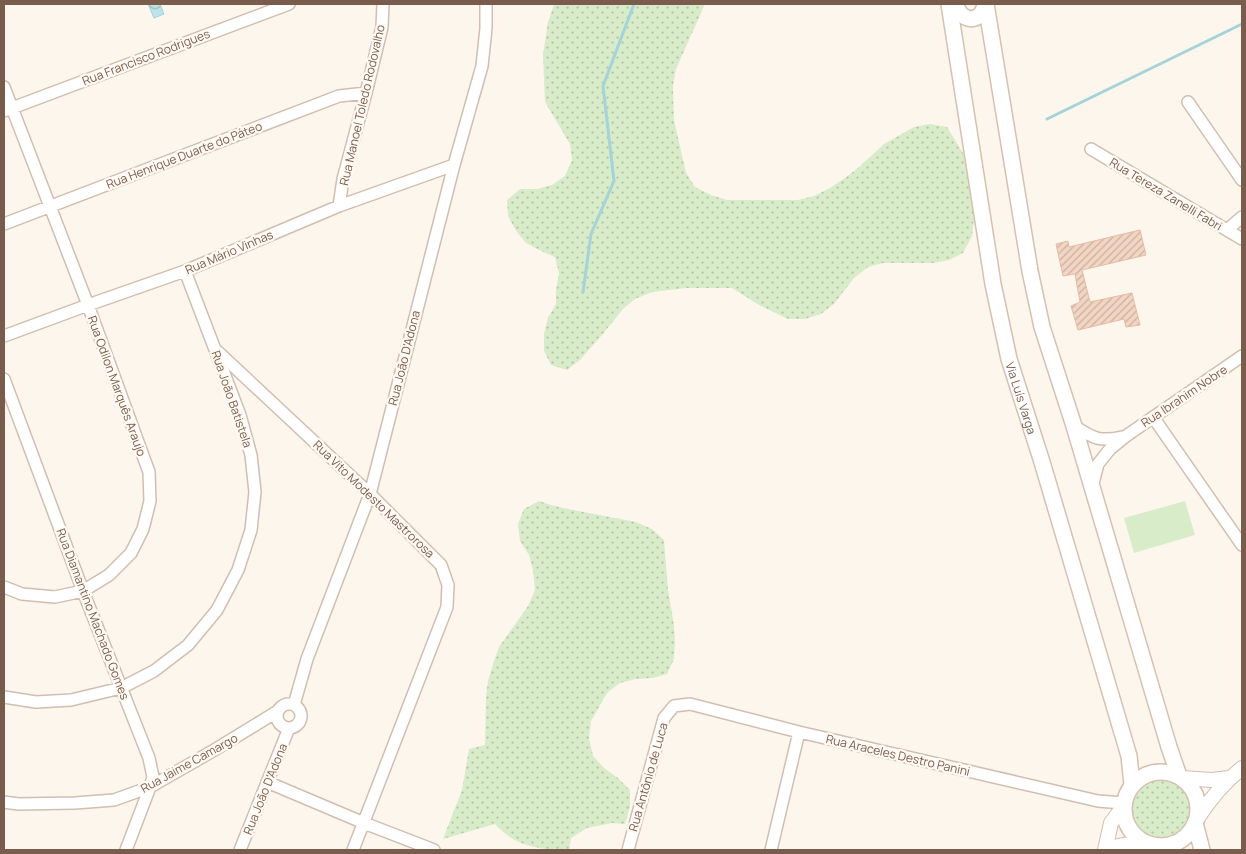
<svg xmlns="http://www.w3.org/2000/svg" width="1246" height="854" viewBox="0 0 1246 854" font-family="Manrope,sans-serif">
  <defs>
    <pattern id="grass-dots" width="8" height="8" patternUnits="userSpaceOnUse" patternTransform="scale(1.25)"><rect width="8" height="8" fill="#d8ecc9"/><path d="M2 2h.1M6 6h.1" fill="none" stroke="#b4c2a5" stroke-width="1.8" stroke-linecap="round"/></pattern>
    <pattern id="water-waves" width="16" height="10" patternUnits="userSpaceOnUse" patternTransform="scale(1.25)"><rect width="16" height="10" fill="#bfe3e8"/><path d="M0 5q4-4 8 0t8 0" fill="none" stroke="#a0bbbe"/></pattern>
    <pattern id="building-hatch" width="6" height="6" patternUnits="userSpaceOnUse" patternTransform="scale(1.25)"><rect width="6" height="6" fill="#f3d5c3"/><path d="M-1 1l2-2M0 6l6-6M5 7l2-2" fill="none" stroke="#cab0a1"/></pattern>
  </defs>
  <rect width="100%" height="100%" fill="#fdf6ec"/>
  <path fill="url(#grass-dots)" d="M554,4H705L676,69L673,86L674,120L686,173L695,187L711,195L727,200H798L814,196L830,188L845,178L858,168L884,144L914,127L930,124L947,127L964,155L971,187L974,219L972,236L963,253L949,260L933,263H883L868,267L854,278L834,304L821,314L805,319H788L759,305L732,288H686L652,292L635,299L623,309L602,335L580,360L567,370L551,365L544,351V334L548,318L556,304V290L559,273L555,257L541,251L526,243L516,231L508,216L507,200L520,189H537L552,185L565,176L572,160L570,144L545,102L543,55L548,22Z
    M539,501L551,505L568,509L636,522L652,529L664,540L668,590L674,625L675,642L674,659L667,674L652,678L636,679L620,683L607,693L591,721L589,738L593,756L604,768L618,778L630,790V807L625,824L612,823L587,828L571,838L569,850C549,850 524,848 507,835C503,832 499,828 495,824L443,839L462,790L469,749L485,745L486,697L488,681L493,664L499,647L528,606L535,590L533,570L529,555L520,541L518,524L524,509Z
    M1131 808a30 30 0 1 1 60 0a30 30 0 1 1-60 0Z"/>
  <path fill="#d8ecc9" d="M1185,501L1195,535L1134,553L1124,518Z"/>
  <path fill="url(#water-waves)" stroke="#a5d3da" d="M148,4H160L164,14L154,18Z"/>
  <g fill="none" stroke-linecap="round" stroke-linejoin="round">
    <path stroke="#a5d3da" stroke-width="3" d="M1047,119L1242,24
      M583,292L591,234L614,181L603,86L634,4"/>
  </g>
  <path fill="url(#building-hatch)" stroke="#e6bba3" d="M1140,230L1146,255L1082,270L1090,302L1132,293L1140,325L1126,327L1124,319L1078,330L1071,306L1080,302L1075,274L1063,276L1056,244L1068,241L1069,247Z"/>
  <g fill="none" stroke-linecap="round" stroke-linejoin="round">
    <defs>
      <path id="minor" d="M4,87L88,305L149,472L150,501L143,529L131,553L109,575L83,591L55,597L22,594L4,587
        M1188,102L1242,180
        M4,111L289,4
        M1091,149L1242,239
        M339,206L343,179L366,93L382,27L383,4
        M4,224L339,96L366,93
        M1227,230L1242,217
        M4,336L88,305L185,271L339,206L454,165
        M215,349L370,494L441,565L448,585L447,607L353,850
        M4,379L83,591L149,758L153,777L150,787L126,850
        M1153,417L1242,545
        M1074,426C1093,438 1099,442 1122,437
        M1092,487L1098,464L1110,449L1126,436L1242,356
        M4,697L36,702L71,700L121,688L154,671L188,645L217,610L238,570L251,530L255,492L251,455L240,415L185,271
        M277 716a12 12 0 1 1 24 0a12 12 0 1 1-24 0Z
        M294,705L307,659L370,494L454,165L471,105L482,66L486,28V4
        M267,782L364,823L434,850
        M4,802L18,804L75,803L114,800L150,787L216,749L278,711
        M240,850L289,728
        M628,850L664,718L674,706L690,704L799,732L1098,801L1123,803
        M771,850L799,732"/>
      <path id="tertiary" d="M1182,778L1212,780L1229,778
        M1197,819C1210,799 1223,783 1242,768
        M1105,850L1111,823L1123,807
        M1106,850C1120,844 1131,843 1145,843"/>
      <g id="secondary">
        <path id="s1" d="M949,4L993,284L1009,359L1042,462L1129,756L1132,784"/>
        <path d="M956,4C958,15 970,24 980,15C983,12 984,8 986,4"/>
        <path d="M986,4L1030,271L1042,327L1074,426L1169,747L1179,776"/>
        <circle cx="1161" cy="809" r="37"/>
        <path d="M1195,823L1202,850"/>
      </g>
    </defs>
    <use href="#minor" stroke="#d1beb0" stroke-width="14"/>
    <use href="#tertiary" stroke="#d1beb0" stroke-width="16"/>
    <use href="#secondary" stroke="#d6c0b0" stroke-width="18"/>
    <use href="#minor" stroke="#fff" stroke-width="11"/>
    <use href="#tertiary" stroke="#fff" stroke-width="14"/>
    <use href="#secondary" stroke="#fff" stroke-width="15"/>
  </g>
  <g text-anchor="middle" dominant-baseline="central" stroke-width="4.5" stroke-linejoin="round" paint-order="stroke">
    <g font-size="12" fill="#7a5c4d" stroke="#fffaf3">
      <text transform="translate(146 57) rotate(-21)">Rua Francisco Rodrigues</text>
      <text transform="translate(362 105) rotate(-77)">Rua Manoel Toledo Rodovalho</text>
      <text transform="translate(184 155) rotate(-21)">Rua Henrique Duarte do Páteo</text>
      <text transform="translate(1166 194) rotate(31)">Rua Tereza Zanelli Fabri</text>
      <text transform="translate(229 252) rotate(-23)">Rua Mário Vinhas</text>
      <text transform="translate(404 358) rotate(-76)">Rua João D'Adona</text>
      <text transform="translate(117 386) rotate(70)">Rua Odilon Marquês Araujo</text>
      <text transform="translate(1184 396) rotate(-34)">Rua Ibrahim Nobre</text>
      <text stroke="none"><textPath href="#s1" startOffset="401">Via Luís Varga</textPath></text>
      <text transform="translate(232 399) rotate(71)">Rua João Batistela</text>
      <text transform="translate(374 499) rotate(44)">Rua Vito Modesto Mastrorosa</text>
      <text transform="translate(93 614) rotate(69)">Rua Diamantino Machado Gomes</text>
      <text transform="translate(898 755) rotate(13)">Rua Araceles Destro Panini</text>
      <text transform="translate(189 763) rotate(-29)">Rua Jaime Camargo</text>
      <text transform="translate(648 777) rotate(-74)">Rua Antônio de Luca</text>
      <text transform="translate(265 789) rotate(-68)">Rua João D'Adona</text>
    </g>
  </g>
  <rect width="1246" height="854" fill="none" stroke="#7a5c4d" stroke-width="10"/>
</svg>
